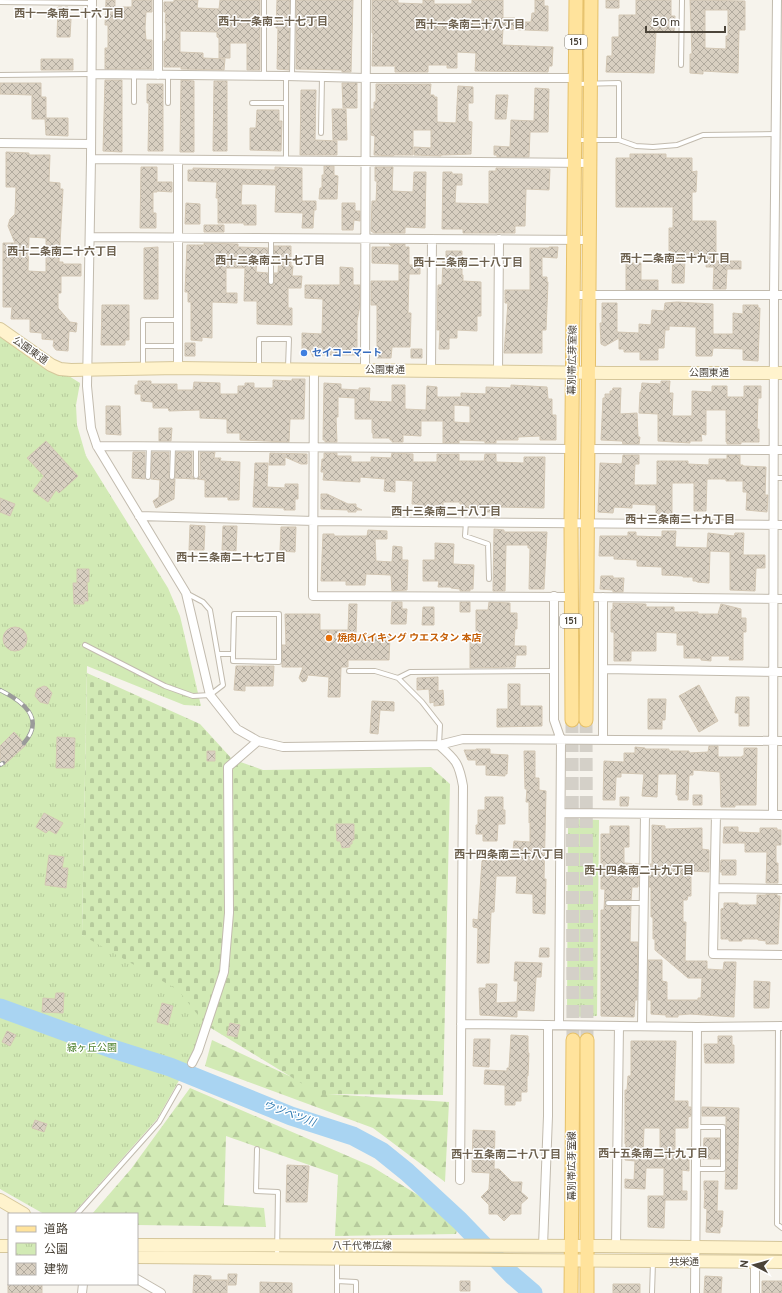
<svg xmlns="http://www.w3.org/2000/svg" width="782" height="1293" viewBox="0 0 782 1293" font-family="Overpass,'Noto Sans JP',sans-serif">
  <defs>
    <pattern id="forest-firs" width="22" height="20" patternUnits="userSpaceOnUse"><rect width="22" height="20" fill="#d2eab5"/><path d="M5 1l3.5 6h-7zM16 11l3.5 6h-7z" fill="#b6ca9c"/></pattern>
    <pattern id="cemetery-stones" width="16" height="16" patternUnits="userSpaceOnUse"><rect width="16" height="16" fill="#d2eab5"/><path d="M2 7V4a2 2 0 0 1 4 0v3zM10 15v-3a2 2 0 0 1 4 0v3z" fill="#b6ca9c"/></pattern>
    <pattern id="park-tufts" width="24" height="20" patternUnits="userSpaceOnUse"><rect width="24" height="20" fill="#d2eab5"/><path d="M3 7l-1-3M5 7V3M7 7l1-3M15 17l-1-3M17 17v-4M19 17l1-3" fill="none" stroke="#b6ca9c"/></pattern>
    <pattern id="building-cross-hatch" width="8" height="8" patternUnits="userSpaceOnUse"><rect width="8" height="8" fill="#d8cfc1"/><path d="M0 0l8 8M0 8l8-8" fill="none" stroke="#b1aa9e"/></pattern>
  </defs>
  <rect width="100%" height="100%" fill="#f6f3ec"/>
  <path fill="url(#forest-firs)" d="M212,1040L328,1094L449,1102L445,1182L373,1128L205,1066Z
    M190,1088L371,1166L460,1221L456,1234L335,1236L338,1175L226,1136L224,1205L264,1208L266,1227L137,1225V1214H92L131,1169Z"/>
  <path fill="url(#cemetery-stones)" d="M87,673L200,724L232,759L263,770L431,767L450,784L443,1095L319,1094L206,1025L82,935Z"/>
  <path fill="url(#park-tufts)" d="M0,333L80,383L76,405L77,425L86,456L168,588L180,616L201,706L184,705L87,666L82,935L178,990L206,1025L197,1049L157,1119L73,1214H44L0,1189Z
    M574,819L599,820L597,1016L572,1017L567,1010L568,824Z"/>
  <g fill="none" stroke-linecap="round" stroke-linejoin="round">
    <path stroke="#a9d4f2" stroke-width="19" d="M0,1008L113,1049L170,1067L291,1116L353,1136L381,1151L407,1172L460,1221L512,1275L533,1293"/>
  </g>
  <path fill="url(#building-cross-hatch)" stroke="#d3c7b4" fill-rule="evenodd" d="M106,0H115V7H132V0H152V12H146L145,28L146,40H152V69H105V48H108V25H105Z
    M174,0H198L197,8L219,9L220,0H260V70H247V43H230V58H219V38L217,37V32L180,31V52L203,53V58L225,59L224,70L181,69V67H164V41H166V23H165L166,12H164V2H174Z
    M277,0H290L289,70L277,69L278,28H276Z
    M296,0H353L351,72H342V70L296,69Z
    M372,0H398V3L423,4V0H434V4H472V0H503V18H515V22H531L532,13H535V0H544V6H548V31L503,29L502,45L553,47L552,66H549L548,72L475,71L476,53L457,52V68H447V65H428V72H395V66H372L373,33H372Z
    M606,0H619V8H606Z
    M636,0H671V16H675L674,32L656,31L654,73L606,72L607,56H612V37H619V15H636Z
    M690,0L745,1V30H739L738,73L703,71V74L690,73V54H692ZM705,10H728V36H726V49L705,48Z
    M58,7H68V19H71L70,37H57Z
    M41,59H73V70H41Z
    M105,80H122V152L103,151Z
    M181,80L194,81V152H180Z
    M214,81H227V151H213Z
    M0,83H41V97H46V118H68V136L46,135L45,119H32V95L0,94Z
    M342,83H357V108H343Z
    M147,84H163V151H148L149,103H147Z
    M376,84H431L430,95H434V97H437V122L456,123L458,86L473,87V103H468V121L472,122L471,154L444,155H441V156L414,155V147L431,148V130H413V155H394L393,156L374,155L375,136L371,135V109H374V102H376Z
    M535,88L549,89L548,132H530L529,157H497V155H494V146L510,147L511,120L534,121Z
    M301,90H316L315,140L337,141V155H300Z
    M496,95H508L506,119H495Z
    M332,109H346L347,140H333Z
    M257,110H279V121H282L281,151L250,150V128H256Z
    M6,152L29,153V155H50L49,182L60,183V189H63L59,262H63V264H81V276H61V293H58V308L70,322L77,323L76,332L69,331L68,351L56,350L53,346L54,340L42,339V333L30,332V319H11L12,307H3V243H15L8,226L10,219L15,214L16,187H6ZM29,237L46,238V272L28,271Z
    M630,154H666V158H692V172L697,171L696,192H692V221H716V261H741V269H727L726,289H713L714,267H706L707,258H685L684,283H672L673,251H669V228H673V207H616V158H630Z
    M324,166H334V175L338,176L337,199H319L320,188H322V175H324Z
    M141,167H157V182H172V192L157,191V192H153V213H156V228H140Z
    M275,167L302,168V201H316V210H314L313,228H302L303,213L275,212L276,185L242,184L241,205H256V225H244V223H218V198H216L217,182L188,181V170H193V168L275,170Z
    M375,167H393L392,191L413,192L414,172H426L425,228L405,227V233H374L371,231L372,201H376L377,181H375Z
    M496,168L550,169L549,190L526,189L525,226H515V233H463V229H442L443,172H452V174H462V185H456L455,203L489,204V171H496Z
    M186,203L200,204V224H185Z
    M342,203H355V211H360V221L354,220L353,230H342Z
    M204,225H224V232H204Z
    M204,243L238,244V247L268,248V257H257L256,272L268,273V282L271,285L274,283V273H278L279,257H274V246H291V266H293L292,276H302L301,288H288V308H292V325L257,324V301H244L245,268H226V293H237V303L212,302V338L202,337V341L191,340V302H188V292H185L187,245H204Z
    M389,244H405V247H409V265H420V274H409L408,313H411L410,347H392L391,358H377V305H371V281H399V264L372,263V247H393Z
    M158,247V299H144V248Z
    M549,247H558L557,258L542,257V277H547V282H548L546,330H542V353H504L508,303H505V290H530V248H549Z
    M446,251H462V275H463V281L481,282V316H477V331L457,330V338H449V349H439L440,330H437L438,285H442L443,258H446Z
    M626,263H641V280H658V290H626Z
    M340,267L353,268V285H360V305L357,321V355H318L313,357L310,350H307V349H302V333L322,334L323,299L305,298V285H340Z
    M677,302L713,304V334H733V313L743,314V305H758V308H760L758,361L743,360V349L713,348L712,356H696V327L669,326V330H665L664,348H658V360H640V352H624V349H619V338L605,346L601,344L600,323H602V303H617V332L639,333V324L651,325L652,310L664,311L665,303Z
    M102,305H129V340H125V345H101Z
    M185,343H195V356H185Z
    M411,349H422V358H411Z
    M292,379H305L304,419H290L289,442L240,440V433H227V419L200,418V410L169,411L168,408H153V402L141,401V394H135V385H138V381H151V384H177V390H193L194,382L220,383V394H238V386H245V383H254V388H273V380L292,381Z
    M661,381H670L669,393H673L672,416H692V391L712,392V386H727V397H744V386H761V398H758L757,429H759V442H741V444H727V442H726V410H706V435L701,434L702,441H690V443L658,441V414L639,413L640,392H641L642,383L661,384Z
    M324,383L341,384V389L359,390V388H370L369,401L392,402V385H405V409L426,410L427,386L437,387V397H461V393L486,394V387L511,388V385L547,387L548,399H552V415H556V440H540V436L518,437V440H496V443H485V441L459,440V443H443V421H421V436L403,435V442H392V440H390V438H373V433H372V419H355V398L338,397V417H336L337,442H325V440H323ZM454,405L470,406V423L454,422Z
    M613,388H621L620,414L637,413L638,437H640L639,444H623L622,441L601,440L603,398H605V394H610V391H612Z
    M106,406H120L121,435L106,434Z
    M159,428H172L171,441H159Z
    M46,441L78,476L59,493L56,490L48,502L33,491L44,476L27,458Z
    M133,452H145V479L132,478Z
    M152,452H169V477L171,480L175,479L174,499L156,508L153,501L159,497L160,480L151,479Z
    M176,452H192V476L195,479L175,478Z
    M200,452H215L214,458H221L220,461L240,462L239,500H228V497H205V480L197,479L200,476Z
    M270,453L307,454V464H301L285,457V465H269Z
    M324,453H337V456H351V462H371V457L391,458L392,453L413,454V462H437V454H459V461H484L485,454H496V462L524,463V457H545L544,508L498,507V512H484V509L462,508V504H460V502H443V511L418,513V504H412L413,481L395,480V492L384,491L385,479L360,477V482L323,480L324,472H321L322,459H324Z
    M623,455H639V464H635L634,485H657V461H688V464L709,465V459H727V455H740V465H743V466L766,467L765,495H768L767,512L746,510L747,492H743V481H726V479H707L706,511H694V483H672V514H656V505L632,504V508L614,507L613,513L598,512L600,463L622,464Z
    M255,463H268L267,487L285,488V484H298V499H295V510H284V508L253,507Z
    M321,494H327L348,504H356V507L362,510H356V512H348V510L321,509Z
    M0,498L15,504L10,516L0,512Z
    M190,525L205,526L204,550H189Z
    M223,526H237L236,551L222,550Z
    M281,527H296L295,552L280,551Z
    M494,529L504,530V532H547L544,589H529L530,548H528V545H506L505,591H493Z
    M368,530L387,531V539H375L376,561L392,562L393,546L402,547V560H408L407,590L392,591L391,575L366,574L365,585H346V581H321L323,534H334V536H367Z
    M662,531H676L675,547L707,548L708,533L734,536L735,533H744L743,555H765V568H756L755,591L730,590V552L710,551L709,583L697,582L696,581H693V577H683V576L662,575V567L637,566V560L614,559V556H599L600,536H628V532H636V536L662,537Z
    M435,543L454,544L453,564L474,565L473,589H470V591H460V589L451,588V587H438L439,581H423V560H435Z
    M77,569H89V582H87L88,601H84V604H74L73,583H77Z
    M601,576H613V578H624L623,592H613V590L600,589Z
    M392,602H402V609H407L406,624H391Z
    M460,602H470V612H460Z
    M489,602L510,603V613H517V629H515L514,646H526V655H516L515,667L470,668V640H476V610H488Z
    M613,603L646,604V607H674V612H698V614H718L721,604L741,609V618H746V632H743V660H729L730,656H711V661L701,660V658H684V645H677V633L656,632V651H631V661H614V632H611V610L613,609Z
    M349,604H357L356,635H390L389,660H348V667H341L340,697H328L329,677L308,675L306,681L302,682L299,678L303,667H282V645H286L285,614H320V630H348Z
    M423,607H434V625H422Z
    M3 639a12 12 0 1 1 24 0a12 12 0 1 1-24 0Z
    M236,666H274L273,686H245V691L234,690Z
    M438,677V691L443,690L444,705L434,706V702L430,703L429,689L417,690V678Z
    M508,684H520V706H542V726L497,727V709H508Z
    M699,685L718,721L699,732L679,696Z
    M44,686L47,687L52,693L48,704L40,702L35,696L37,689Z
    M736,697H749V726H739V713H735Z
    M648,699H666L665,720H662V729H648Z
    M372,701L394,702V711L380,710L378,734L370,733Z
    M14,732L26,745L4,765L0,760V746Z
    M57,737L75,738L74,768H56Z
    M709,746H718V757H742V756H744V748H757L756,805H735V807H721L720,772L693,770V775H689L688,800H678V795H676L677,774H658L657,797L642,796L644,774L621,773V777H616L615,800H603L604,761L624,762V753H635V747L645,748V749H669V751H689V753L708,752Z
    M476,749H490V754L508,755L507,774H505V776L486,775V765H476V760H468L464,750H476Z
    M207,751H215V761H207Z
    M524,751H535V778H539V790L546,791L544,879H546L545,914L533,913V894L516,893L517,876H496L494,912H491L489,963H477L478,928L473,927V919L478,920L482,861L483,860H512L514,841L530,842V822L529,823V802H526L527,789H525Z
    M693,795H702V805H693Z
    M485,797H503V810H505V824H498L497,841H483V834H476V825H478V810H485Z
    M620,797H629L628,806H620Z
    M44,813L63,823L56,834L49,830L46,833L36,827Z
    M336,824H354V840H352V844H350V847L342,848L340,841H337Z
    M652,825L665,826V829L702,828V849L709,850V872L691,871V896H688L687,900H683V922H686L685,961H707V969L723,970L724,962H736L734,1017L690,1014L678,1015V1017H666V1015L651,1014V1000H648V960H662V981L667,982V1000H698V998H701L702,978H688L655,950V939H653V917H651V887H649L650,864H652Z
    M610,826H629V847H624V863L639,864L638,887H632L631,900H608L605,903V905L608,906H631L630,942H638L637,1000H635L634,1017L601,1016V910H604L605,889H601V834H610Z
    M724,827H738V832L760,833V828H777V830H781V845H776V863H778V883H766L767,852H745V843H723Z
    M49,855L64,857L62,868H68L66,888L45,885Z
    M721,860H736V875H722V872H720Z
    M766,894H777V896H780L778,944H766V941L758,940V939H742V941H729V939H721V909L724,908V903H738V905H757V895H766Z
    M540,948H549V957H539Z
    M515,962L542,963L541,977H536L534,1011L517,1010V1017L480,1015L479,988H486V984H497L496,1003L517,1002L518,981H514Z
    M754,981L770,982L769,1008H754Z
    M56,993H64L63,1013L42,1012L43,998L55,999Z
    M162,1003L173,1006L168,1025L157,1022Z
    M230,1023L240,1025L237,1037L227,1035Z
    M7,1031L16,1035L10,1046L2,1042Z
    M511,1035L528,1036V1053H529L528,1076H527V1092H521V1101H515V1105H505V1085L484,1084L485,1070L507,1071V1068H509Z
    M718,1036H732V1045H734V1063H705L704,1044H718Z
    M474,1039H490L489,1067L473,1066Z
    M631,1041H676L674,1101H688V1107H691V1116L688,1117V1128H675V1154H680V1159H689V1171L682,1170V1191H687V1200H665L664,1228L648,1227V1196H664V1168H646L645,1189L625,1188V1179L634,1180L635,1161L625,1160L626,1144H625V1090H627L628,1076H631ZM644,1128H660V1154H643Z
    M702,1107L739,1108L737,1189H725L726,1169V1116H702Z
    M35,1120L47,1124L44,1132L32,1128Z
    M473,1130L495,1131L494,1169H499L512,1182H522L521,1192L528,1198L521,1204V1214H511L504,1221L497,1214H489V1205L481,1197L489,1189L490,1173L472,1172Z
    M704,1138H720V1159H703Z
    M287,1165L309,1166L307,1202H286Z
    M704,1181H718L717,1211H723L722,1227H720V1233L706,1232L707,1209L704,1208L705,1190H704Z
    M228,1274H237L236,1285H228Z
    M194,1275L211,1276V1280H227V1293H193Z
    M705,1276L722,1277L721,1293H704Z
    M460,1281H470V1291H460Z
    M762,1281H782V1293H762Z
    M260,1282L292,1283V1293H260Z
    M8,1284H42V1293H8Z
    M613,1284H640V1293H613Z"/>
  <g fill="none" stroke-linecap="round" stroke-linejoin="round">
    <path stroke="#d4d0c8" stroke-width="13" stroke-dasharray="13 6" stroke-linecap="butt" d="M572,720L573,1040
      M586,720L587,1040"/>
    <defs>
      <path id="lane" d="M264,0V76
        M0,2L92,3
        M681,65L682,0
        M0,75L92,74
        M168,75V103
        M286,76V161
        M292,76L293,0
        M577,84L619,83V140
        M134,102V74
        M252,103H286
        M321,133L322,77
        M577,140H619L636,146L653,147L677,145L703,135L776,134
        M271,282V238
        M143,346H178
        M143,366V320H178
        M259,367V339H289L288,367
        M196,476V447
        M148,477L149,446
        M172,477L173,447
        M774,478H782
        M466,522L465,536L488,544L489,579
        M85,645L165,686L193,696L210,695L223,685L210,610L203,602L186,593
        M218,654H233L234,614H279V662L233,661V654
        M349,671H375L398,678L422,702L440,725L439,745
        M398,678L410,672L554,671
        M608,903H644
        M778,1026L777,1224L782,1228
        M257,1149L256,1191L278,1192L277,1257
        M696,1169H723V1127H697
        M77,1214L159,1122L179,1087
        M337,1259V1293
        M337,1281L356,1282V1293
        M652,1293L653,1262"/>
      <path id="street" d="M92,0L91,159L87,386L91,428L97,446L186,593L210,695L237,729L258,741L283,747L439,745C456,760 459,763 463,786L460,1180
        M158,0V75
        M92,74L286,76L366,78H576
        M0,143L91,144
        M91,159L590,163
        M90,237L590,240
        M574,295H782
        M178,368V160
        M314,370L313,596L571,597
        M365,370L366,0
        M431,370L432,239
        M498,371L499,239
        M97,446L572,449
        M588,449L782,450
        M139,516L314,521L782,525
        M554,596V720L561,740L559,1025
        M586,597L782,599
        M604,669L782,672
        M603,740V597
        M439,745L463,739L782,741
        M561,813L782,815
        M716,815L713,954L782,955
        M773,815L774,295L777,0
        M715,888L782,889
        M461,1024L697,1027L782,1026
        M642,1026L645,814
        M192,1063L198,1051L224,972L229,913L228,767L258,741
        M543,1246L548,1116V1025
        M616,1246L619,1026
        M137,1279L161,1293
        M82,1293L83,1284
        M695,1293L697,1027
        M755,1293V1262"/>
      <path id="secondary" d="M0,329L51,365L60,369L71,370L178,368L607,373H782
        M0,1200L24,1214
        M137,1245L603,1246L782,1248
        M0,1246H9
        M137,1257L782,1262"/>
      <path id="primary" d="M572,720L571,522L576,0
        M586,720L591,0
        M571,1293L573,1040
        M587,1293V1040"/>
    </defs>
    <use href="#lane" stroke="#c2bbae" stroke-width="6"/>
    <use href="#street" stroke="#c2bbae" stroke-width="10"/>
    <use href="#secondary" stroke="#d6c79b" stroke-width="14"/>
    <use href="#primary" stroke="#e6c16a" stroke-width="15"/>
    <use href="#lane" stroke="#fff" stroke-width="4"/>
    <use href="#street" stroke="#fff" stroke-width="8"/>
    <use href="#secondary" stroke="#fff3cd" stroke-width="12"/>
    <use href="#primary" stroke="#ffe39c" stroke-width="13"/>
    <defs>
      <path id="rail" d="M0,690C22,701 46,718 24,743
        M0,765L3,763"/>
    </defs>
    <use href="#rail" stroke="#9a9a9a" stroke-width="4.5"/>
    <use href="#rail" stroke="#fff" stroke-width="3" stroke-dasharray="9" stroke-linecap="butt"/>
  </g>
  <circle fill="#3f7fe0" stroke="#fff" stroke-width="1.5" cx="304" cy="353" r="4"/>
  <circle fill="#e8710a" stroke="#fff" stroke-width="1.5" cx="329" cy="638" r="4"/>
  <g text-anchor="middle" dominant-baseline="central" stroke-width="3" stroke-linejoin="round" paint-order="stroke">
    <g fill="#fff" stroke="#817c74" stroke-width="1">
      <rect x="565" y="35" width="22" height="14" rx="3"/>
      <rect x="560" y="614" width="22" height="14" rx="3"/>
    </g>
    <g font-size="9" font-weight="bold" fill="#4b4439">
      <text x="576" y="42">151</text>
      <text x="571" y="621">151</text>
    </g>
    <g font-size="10" fill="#4b4439" stroke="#fff">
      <text transform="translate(30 351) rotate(35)">公園東通</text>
      <text transform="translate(573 360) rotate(-89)">幕別帯広芽室線</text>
      <text x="385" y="370">公園東通</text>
      <text x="709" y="373">公園東通</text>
      <text transform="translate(572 1166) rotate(-90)">幕別帯広芽室線</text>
      <text x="362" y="1246">八千代帯広線</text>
      <text x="684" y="1262">共栄通</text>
    </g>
    <g font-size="10" font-weight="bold" fill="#366cbe" stroke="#fff" text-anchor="start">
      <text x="312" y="353">セイコーマート</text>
    </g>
    <g font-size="10" font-weight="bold" fill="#c56008" stroke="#fff" text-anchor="start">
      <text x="337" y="638">焼肉バイキング ウエスタン 本店</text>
    </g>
    <g font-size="10" fill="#4a7f2a" stroke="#fff">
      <text x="92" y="1048">緑ヶ丘公園</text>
    </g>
    <g font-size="11" font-weight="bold" fill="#6e6250" stroke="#fff">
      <text x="69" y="14">西十一条南二十六丁目</text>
      <text x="273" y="22">西十一条南二十七丁目</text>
      <text x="470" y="25">西十一条南二十八丁目</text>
      <text x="62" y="252">西十二条南二十六丁目</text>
      <text x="675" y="259">西十二条南二十九丁目</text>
      <text x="270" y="261">西十二条南二十七丁目</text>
      <text x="468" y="263">西十二条南二十八丁目</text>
      <text x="446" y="512">西十三条南二十八丁目</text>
      <text x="680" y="520">西十三条南二十九丁目</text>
      <text x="231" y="558">西十三条南二十七丁目</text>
      <text x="509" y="855">西十四条南二十八丁目</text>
      <text x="639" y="871">西十四条南二十九丁目</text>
      <text x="653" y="1154">西十五条南二十九丁目</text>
      <text x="506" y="1155">西十五条南二十八丁目</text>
    </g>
    <g font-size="11" font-style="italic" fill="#2e7ab2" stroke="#fff">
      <text transform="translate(289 1114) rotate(20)">ウツベツ川</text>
    </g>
  </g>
  <rect x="8" y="1213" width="130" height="72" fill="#ffffff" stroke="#b7b4b0"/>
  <rect x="16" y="1226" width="20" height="6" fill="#ffe39c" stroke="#b7b4b0"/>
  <text x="44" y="1233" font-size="12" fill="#4b4439">道路</text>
  <rect x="16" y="1243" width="20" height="12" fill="url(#park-tufts)" stroke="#b7b4b0"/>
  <text x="44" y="1253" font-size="12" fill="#4b4439">公園</text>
  <rect x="16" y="1263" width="20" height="12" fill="url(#building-cross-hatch)" stroke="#b7b4b0"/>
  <text x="44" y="1273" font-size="12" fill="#4b4439">建物</text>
  <g transform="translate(754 1265) rotate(276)" stroke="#ffffff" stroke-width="3" paint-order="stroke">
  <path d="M0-3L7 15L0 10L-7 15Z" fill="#4b4439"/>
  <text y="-6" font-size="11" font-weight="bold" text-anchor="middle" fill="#4b4439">N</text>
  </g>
  <path d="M646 26v6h79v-6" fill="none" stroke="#4b4439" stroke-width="2"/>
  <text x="652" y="26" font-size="12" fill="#4b4439" stroke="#ffffff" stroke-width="3" paint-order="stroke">50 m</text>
</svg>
